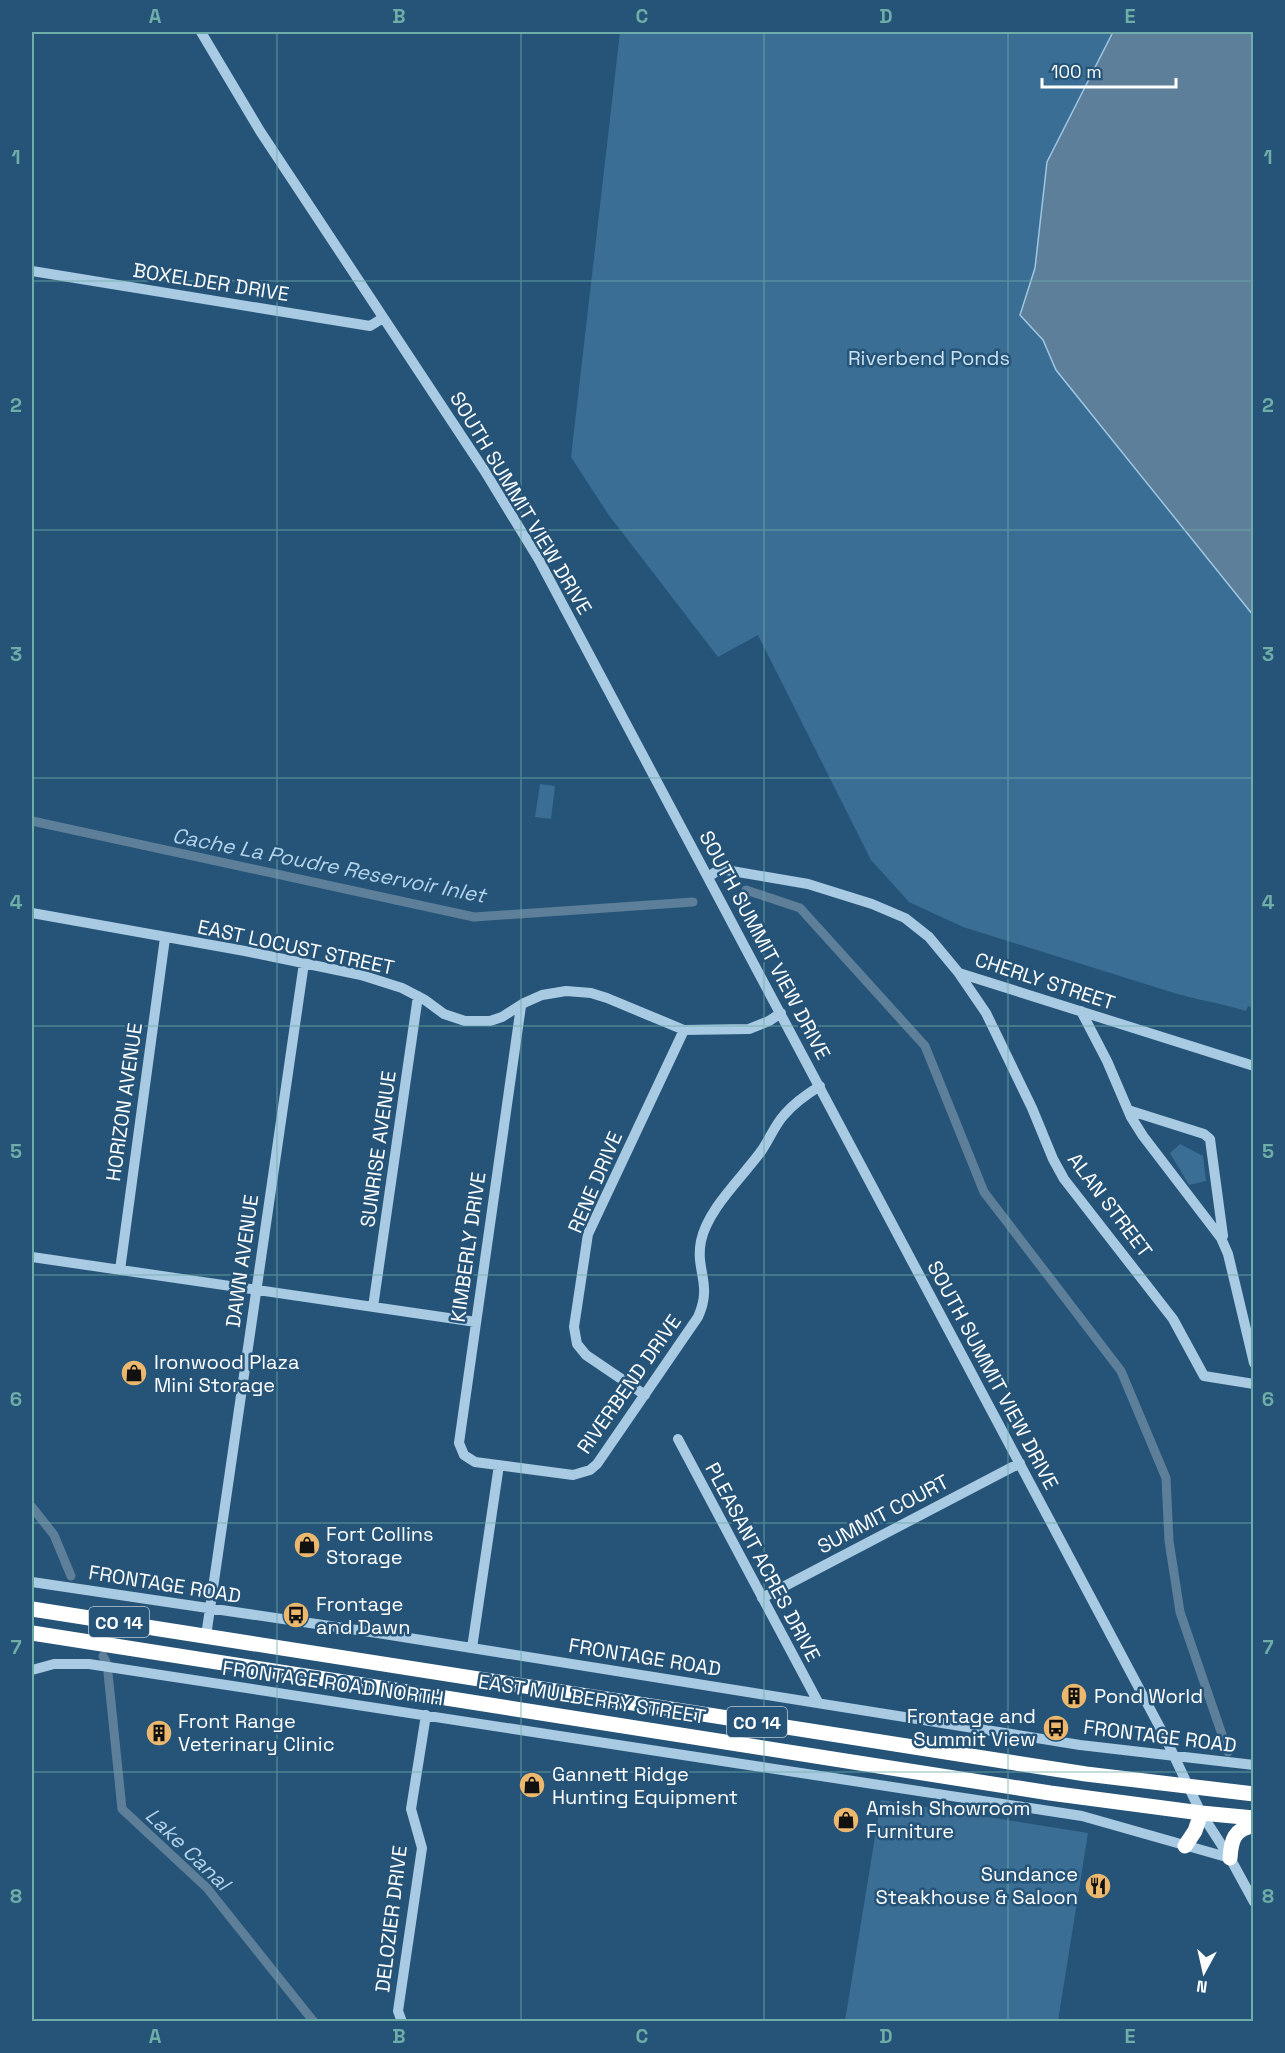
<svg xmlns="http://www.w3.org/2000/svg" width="1285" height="2053" viewBox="0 0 1285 2053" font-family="'Space Grotesk',sans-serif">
  <rect width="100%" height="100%" fill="#265478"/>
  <path fill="#3a6e95" d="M620,32H1253V1008L1248,1006L1246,1011C1221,1003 1196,1000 1171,992L963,927L909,902L871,860L758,635L718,657L608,514L571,457Z
    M540,784L555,786L551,819L535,817Z
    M1180,1144L1203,1156L1206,1181L1189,1185L1170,1153Z
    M881,1800L1088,1833L1058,2021H845Z"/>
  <path fill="#5d7f99" stroke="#9dc6e3" stroke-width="1.5" d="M1113,32H1253V615L1056,370L1043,340L1020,315L1035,268L1047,162Z"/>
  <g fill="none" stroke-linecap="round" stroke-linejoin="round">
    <path stroke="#5d7f99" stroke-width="9" d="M32,821L474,917L693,902
      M746,890L800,908L925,1046L984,1192L1121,1371L1166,1478L1169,1541L1180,1612L1228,1752
      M32,1507L54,1535L71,1576
      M103,1656L106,1662
      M108,1673L122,1809L207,1888L314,2022"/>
    <path stroke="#a8cae3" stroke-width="10" d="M201,32L260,131L484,470L539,560L1165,1737L1201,1813L1230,1858L1254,1902
      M32,271L370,326L383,318
      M708,877L720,869L808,884L872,904L905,918L929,937L958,972L986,1013L1032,1108L1053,1159L1064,1179L1173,1319L1204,1376L1254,1384
      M32,913L245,951L361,975L402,988L425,1000L444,1014L465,1021H490L502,1017L524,1003L542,995L566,991L591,993L607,998L684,1030L749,1029L769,1021L781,1013
      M959,973L1254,1066
      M521,1006L459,1443L464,1455L475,1462L573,1475L590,1470L597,1464L698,1317C713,1284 695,1271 701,1241C708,1208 743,1177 762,1150C770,1138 775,1125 784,1115C794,1103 807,1094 820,1086
      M1081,1011L1107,1061L1131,1117L1143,1136L1221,1238L1228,1254L1254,1363
      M1128,1110L1204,1134L1210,1139L1223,1236
      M32,1257L476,1322
      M120,1270L165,938
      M373,1307L418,996
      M645,1395L586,1355L577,1344L574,1327L588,1234L684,1030
      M678,1439L818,1702
      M32,1582L384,1634L1080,1745L1254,1765
      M762,1598L1020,1463
      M206,1636L304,963
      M472,1648L499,1465
      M32,1670L54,1664H89L1082,1816L1230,1858
      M402,2022L398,2011L422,1848L411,1809L426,1715"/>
    <path stroke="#fff" stroke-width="15" d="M32,1609L1086,1774L1254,1794
      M32,1633L1050,1793L1201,1813L1254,1818
      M1185,1846L1195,1831L1201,1813
      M1230,1858C1231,1841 1234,1828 1254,1826"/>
  </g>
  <path fill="none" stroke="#6fada8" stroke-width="1.5" stroke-opacity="0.55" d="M277,32V2022M521,32V2022M764,32V2022M1008,32V2022M32,281H1254M32,530H1254M32,778H1254M32,1026H1254M32,1275H1254M32,1523H1254M32,1772H1254"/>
  <defs>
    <symbol id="shop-disc" viewBox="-11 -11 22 22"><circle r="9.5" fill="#ebb86e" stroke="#265478"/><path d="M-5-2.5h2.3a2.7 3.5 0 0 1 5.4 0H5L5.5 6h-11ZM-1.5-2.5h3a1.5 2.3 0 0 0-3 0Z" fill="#111"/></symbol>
    <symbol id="bus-disc" viewBox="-11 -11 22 22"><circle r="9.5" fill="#ebb86e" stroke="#265478"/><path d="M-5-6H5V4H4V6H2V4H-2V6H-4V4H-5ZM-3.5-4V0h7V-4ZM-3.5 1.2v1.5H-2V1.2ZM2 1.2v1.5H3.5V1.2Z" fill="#111"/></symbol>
    <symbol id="building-disc" viewBox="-11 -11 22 22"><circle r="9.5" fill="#ebb86e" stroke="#265478"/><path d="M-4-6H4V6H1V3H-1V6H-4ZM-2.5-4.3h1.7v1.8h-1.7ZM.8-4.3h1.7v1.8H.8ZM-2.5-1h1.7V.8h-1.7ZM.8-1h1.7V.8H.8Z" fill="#111"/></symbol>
    <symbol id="restaurant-disc" viewBox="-11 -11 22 22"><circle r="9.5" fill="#ebb86e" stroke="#265478"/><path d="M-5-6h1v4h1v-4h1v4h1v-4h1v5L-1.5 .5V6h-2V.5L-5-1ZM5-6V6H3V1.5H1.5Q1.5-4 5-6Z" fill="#111"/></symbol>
  </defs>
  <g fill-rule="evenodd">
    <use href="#shop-disc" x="119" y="1358" width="30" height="30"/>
    <use href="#shop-disc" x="292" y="1530" width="30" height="30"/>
    <use href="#bus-disc" x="281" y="1600" width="30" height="30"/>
    <use href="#building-disc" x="1059" y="1681" width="30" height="30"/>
    <use href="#bus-disc" x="1041" y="1713" width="30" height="30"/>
    <use href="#building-disc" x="144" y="1718" width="30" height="30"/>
    <use href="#shop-disc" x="517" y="1770" width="30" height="30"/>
    <use href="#shop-disc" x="831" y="1805" width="30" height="30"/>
    <use href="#restaurant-disc" x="1083" y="1871" width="30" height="30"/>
  </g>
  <g text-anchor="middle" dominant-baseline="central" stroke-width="5" stroke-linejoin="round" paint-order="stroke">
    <g fill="#265478" stroke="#beccd6" stroke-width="1.5">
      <rect x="89" y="1607" width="60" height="30" rx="4.5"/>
      <rect x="727" y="1707" width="60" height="30" rx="4.5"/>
    </g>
    <g font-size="18" font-weight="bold" fill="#fff">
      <text x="119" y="1622">CO 14</text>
      <text x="757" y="1722">CO 14</text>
    </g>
    <g font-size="20" fill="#fff" stroke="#265478">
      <text transform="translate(211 282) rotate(9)">BOXELDER DRIVE</text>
      <text transform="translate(521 503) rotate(59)">SOUTH SUMMIT VIEW DRIVE</text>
      <text transform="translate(765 945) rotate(62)">SOUTH SUMMIT VIEW DRIVE</text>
      <text transform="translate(296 947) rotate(12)">EAST LOCUST STREET</text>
      <text transform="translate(1045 981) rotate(18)">CHERLY STREET</text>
      <text transform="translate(124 1102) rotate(-82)">HORIZON AVENUE</text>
      <text transform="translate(378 1149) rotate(-82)">SUNRISE AVENUE</text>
      <text transform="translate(595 1182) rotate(-67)">RENE DRIVE</text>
      <text transform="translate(1110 1205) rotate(53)">ALAN STREET</text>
      <text transform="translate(468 1247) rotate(-82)">KIMBERLY DRIVE</text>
      <text transform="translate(242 1261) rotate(-82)">DAWN AVENUE</text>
      <text transform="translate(993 1375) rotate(62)">SOUTH SUMMIT VIEW DRIVE</text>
      <text transform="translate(629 1384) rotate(-55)">RIVERBEND DRIVE</text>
      <text transform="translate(883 1514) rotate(-28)">SUMMIT COURT</text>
      <text transform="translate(763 1562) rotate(62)">PLEASANT ACRES DRIVE</text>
      <text transform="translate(165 1584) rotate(9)">FRONTAGE ROAD</text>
      <text transform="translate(645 1657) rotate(9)">FRONTAGE ROAD</text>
      <text transform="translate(333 1683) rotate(8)">FRONTAGE ROAD NORTH</text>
      <text transform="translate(592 1699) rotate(9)">EAST MULBERRY STREET</text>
      <text transform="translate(1160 1736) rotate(7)">FRONTAGE ROAD</text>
      <text transform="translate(391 1919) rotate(-83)">DELOZIER DRIVE</text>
    </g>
    <g font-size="20" fill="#cae1f2" stroke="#265478">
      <text x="929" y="358">Riverbend Ponds</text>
    </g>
    <g font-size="20" fill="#fff" stroke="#265478" text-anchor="start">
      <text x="154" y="1362">Ironwood Plaza<tspan x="154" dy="23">Mini Storage</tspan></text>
      <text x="326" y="1534">Fort Collins<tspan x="326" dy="23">Storage</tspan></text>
      <text x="316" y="1604">Frontage<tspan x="316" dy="23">and Dawn</tspan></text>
      <text x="1094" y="1696">Pond World</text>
      <text x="1036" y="1716" text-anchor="end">Frontage and<tspan x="1036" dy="23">Summit View</tspan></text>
      <text x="178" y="1721">Front Range<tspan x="178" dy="23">Veterinary Clinic</tspan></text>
      <text x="552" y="1774">Gannett Ridge<tspan x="552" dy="23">Hunting Equipment</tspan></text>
      <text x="866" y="1808">Amish Showroom<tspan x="866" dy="23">Furniture</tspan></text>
      <text x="1078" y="1874" text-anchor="end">Sundance<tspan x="1078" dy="23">Steakhouse &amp; Saloon</tspan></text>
    </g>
    <g font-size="21" font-style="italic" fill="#b3d3eb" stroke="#265478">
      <text transform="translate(329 865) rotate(11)">Cache La Poudre Reservoir Inlet</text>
      <text transform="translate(188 1849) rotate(44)">Lake Canal</text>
    </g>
  </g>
  <rect width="1285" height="2053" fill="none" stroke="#265478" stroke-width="66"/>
  <g transform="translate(1204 1972) rotate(188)" stroke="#265478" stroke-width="4.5" paint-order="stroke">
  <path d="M0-4.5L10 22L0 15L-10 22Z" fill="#ffffff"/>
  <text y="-9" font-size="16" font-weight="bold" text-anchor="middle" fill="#ffffff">N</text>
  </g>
  <path d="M1042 78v9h134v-9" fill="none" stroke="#ffffff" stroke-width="3"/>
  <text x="1051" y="78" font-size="18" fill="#ffffff" stroke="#265478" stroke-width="4.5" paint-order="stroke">100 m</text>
  <rect x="33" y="33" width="1219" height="1987" fill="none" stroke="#6fada8" stroke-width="2"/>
  <g font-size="20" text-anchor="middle" font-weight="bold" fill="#6fada8">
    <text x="155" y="23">A</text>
    <text x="399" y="23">B</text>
    <text x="642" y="23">C</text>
    <text x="886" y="23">D</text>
    <text x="1130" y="23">E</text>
    <text x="16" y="164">1</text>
    <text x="1268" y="164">1</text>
    <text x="16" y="412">2</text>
    <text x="1268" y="412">2</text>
    <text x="16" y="661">3</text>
    <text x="1268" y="661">3</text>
    <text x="16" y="909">4</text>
    <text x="1268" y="909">4</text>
    <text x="16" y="1158">5</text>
    <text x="1268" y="1158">5</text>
    <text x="16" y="1406">6</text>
    <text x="1268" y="1406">6</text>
    <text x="16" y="1654">7</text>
    <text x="1268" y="1654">7</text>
    <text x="16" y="1903">8</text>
    <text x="1268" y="1903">8</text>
    <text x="155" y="2043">A</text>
    <text x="399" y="2043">B</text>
    <text x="642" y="2043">C</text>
    <text x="886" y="2043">D</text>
    <text x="1130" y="2043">E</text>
  </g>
</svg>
